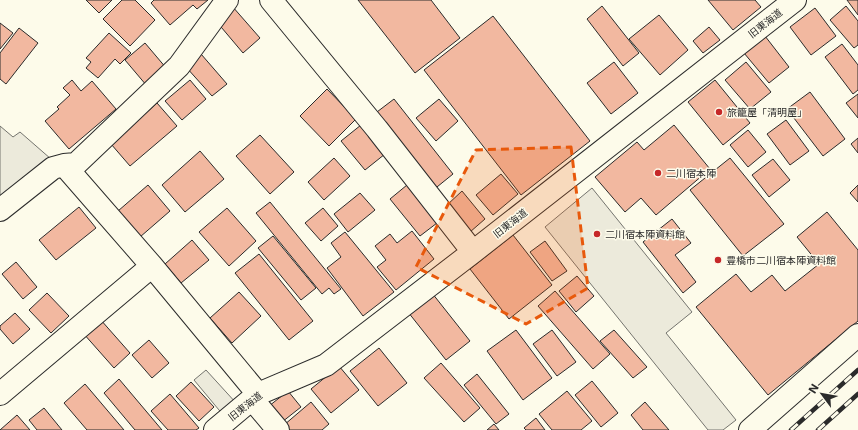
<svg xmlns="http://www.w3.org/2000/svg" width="858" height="430" viewBox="0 0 858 430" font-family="Inter,'Noto Sans JP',sans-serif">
  <rect width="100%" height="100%" fill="#fdfbea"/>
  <path fill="#eceadb" stroke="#74746e" d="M0,126L13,137L20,132L51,159L0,197Z
    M592,188L692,312L666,333L736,420L723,430H708L545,227Z
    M206,370L237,404L224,416L194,380Z"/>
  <path fill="#f2b8a0" stroke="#2b2b2b" d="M86,0H112L99,13Z
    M122,0H135L155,20L130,46L103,19Z
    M154,0H208L197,9L193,5L170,25L151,3Z
    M358,0H431L460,38L415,73Z
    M708,0H755L761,7L733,30Z
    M847,0H858V15Z
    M232,6L260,38L243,53L216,21Z
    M602,6L639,53L623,66L587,19Z
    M846,6L858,21V45L854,48L830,20Z
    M815,8L836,36L811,55L790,27Z
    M659,15L688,50L660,75L629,39Z
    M493,16L590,141L521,195L424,70Z
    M0,23L13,33L0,49Z
    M709,27L720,40L703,53L693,41Z
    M19,28L38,43L6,84L0,79V53Z
    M109,33L131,53L120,64L115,59L98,78L86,68L91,62L86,58Z
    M765,36L789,67L769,83L744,53Z
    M145,43L167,69L147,86L125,60Z
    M842,44L858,65V90L853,94L825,57Z
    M201,54L227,84L212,96L186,67Z
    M614,62L638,93L611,114L587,83Z
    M746,62L771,92L750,109L725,80Z
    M72,80L81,91L92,81L116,109L69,149L45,121L59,109L57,107L70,95L63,88Z
    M190,80L206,99L182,120L165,101Z
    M715,80L750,123L723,145L688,102Z
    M327,89L356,119L329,146L300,116Z
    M810,92L845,139L823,156L787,109Z
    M858,94V118L846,103Z
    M394,99L453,174L432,191L373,115Z
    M439,99L458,121L436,141L416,118Z
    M157,103L177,126L130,166L111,144Z
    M786,120L809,151L790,165L767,134Z
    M361,125L385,154L365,170L341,141Z
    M674,125L710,169L656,215L641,198L625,212L595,177L637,142L644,150Z
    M748,130L766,152L748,167L730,145Z
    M260,135L294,172L270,194L236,156Z
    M858,138V153L851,144Z
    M200,151L224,179L185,212L162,185Z
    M334,158L350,176L324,200L308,182Z
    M730,158L784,224L743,256L690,190Z
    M773,159L790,180L769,197L752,175Z
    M501,174L518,194L493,215L476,195Z
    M148,185L170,211L140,237L118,211Z
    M407,185L437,223L420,236L390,199Z
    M858,185V202L850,193Z
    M462,191L485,219L470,232L447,205Z
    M360,193L375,210L348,232L334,214Z
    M270,202L341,289L334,294L329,288L322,294L256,213Z
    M79,207L96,228L56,260L39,240Z
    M227,208L256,241L229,266L199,232Z
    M323,208L338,226L321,241L305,223Z
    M827,212L858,250V321L768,395L696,307L736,274L751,292L772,275L785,291L819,264L797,237Z
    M672,219L691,243L675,255L696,282L683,293L643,242Z
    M412,231L434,259L396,290L377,267L386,260L375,246L390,234L397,243Z
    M345,232L394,292L363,316L327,268L341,257L331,243Z
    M513,235L552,285L509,319L470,269Z
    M273,236L316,288L301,300L258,248Z
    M192,240L209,260L181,283L165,264Z
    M545,241L567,271L552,281L530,252Z
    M259,254L313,321L289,340L235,273Z
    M16,262L37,287L23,299L2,274Z
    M577,276L594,296L576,312L559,291Z
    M555,291L610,354L593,369L538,306Z
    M239,292L261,316L232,343L210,318Z
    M47,293L69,316L51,333L29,310Z
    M432,293L470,341L446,360L408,312Z
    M15,313L30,329L13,344L0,329V326Z
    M100,319L130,353L114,368L83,333Z
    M516,330L552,378L523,400L487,351Z
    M552,330L576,362L557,376L533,344Z
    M614,330L647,367L633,378L600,341Z
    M149,340L169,363L152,378L132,355Z
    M379,348L407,383L378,406L350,371Z
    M441,363L480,408L464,422L424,378Z
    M339,366L359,390L331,413L311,389Z
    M477,374L509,414L496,424L464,385Z
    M119,379L162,430H135L104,393Z
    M592,381L618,413L601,427L575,395Z
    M191,382L214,407L199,421L176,396Z
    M85,384L124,430H87L64,403Z
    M288,391L301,407L282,422L269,406Z
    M567,391L592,421L581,430H552L539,414Z
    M170,394L199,428L196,430H168L151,411Z
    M311,402L329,424L322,430H288L284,425Z
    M645,402L669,430H643L631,415Z
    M44,408L62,430H37L29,420Z
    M17,415L30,430H0Z
    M536,418L545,430H526L524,428Z
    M494,424L499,430H487Z"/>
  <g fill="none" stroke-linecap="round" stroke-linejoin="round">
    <defs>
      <path id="minor" d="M271,0L377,129L473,252
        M64,165L76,164L179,66L227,0
        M0,210L53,168L64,165L152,266L258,394
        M0,394L152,266
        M252,399L278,430
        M215,430L258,394L326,365L473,252L795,0
        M750,430L858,335"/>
    </defs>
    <use href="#minor" stroke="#2b2b2b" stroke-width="24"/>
    <use href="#minor" stroke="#fdfbea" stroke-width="22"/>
    <defs>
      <path id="rail" d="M791,430L858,370
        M818,430L858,394"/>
    </defs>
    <use href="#rail" stroke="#2b2b2b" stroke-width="4.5"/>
    <use href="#rail" stroke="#fdfbea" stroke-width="3" stroke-dasharray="9" stroke-linecap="butt"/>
  </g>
  <path fill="#e8590c" fill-opacity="0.2" stroke="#e8590c" stroke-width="3" stroke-dasharray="8 5" stroke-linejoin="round" d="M571,147L588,288L526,324L416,267L476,150Z"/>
  <g fill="#c62828" stroke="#fdfbea" stroke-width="1.5">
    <circle cx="719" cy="112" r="4"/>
    <circle cx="658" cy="173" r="4"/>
    <circle cx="597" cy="234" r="4"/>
    <circle cx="718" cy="260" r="4"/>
  </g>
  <g text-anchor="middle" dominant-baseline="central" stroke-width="3" stroke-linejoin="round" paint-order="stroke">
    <g font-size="10" fill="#2b2b2b" stroke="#fdfbea">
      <text transform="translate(765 23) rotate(-38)">旧東海道</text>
      <text transform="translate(510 223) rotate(-38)">旧東海道</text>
      <text transform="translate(245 406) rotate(-38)">旧東海道</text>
    </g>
    <g font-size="10" fill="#2b2b2b" stroke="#fdfbea" text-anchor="start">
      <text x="727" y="112">旅籠屋「清明屋」</text>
      <text x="666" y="173">二川宿本陣</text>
      <text x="605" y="234">二川宿本陣資料館</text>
      <text x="726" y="260">豊橋市二川宿本陣資料館</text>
    </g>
  </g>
  <g transform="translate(822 394) rotate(302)" stroke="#fdfbea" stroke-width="3" paint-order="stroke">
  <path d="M0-3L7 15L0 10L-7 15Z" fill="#2b2b2b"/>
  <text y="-6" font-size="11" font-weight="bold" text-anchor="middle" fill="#2b2b2b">N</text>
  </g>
</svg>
